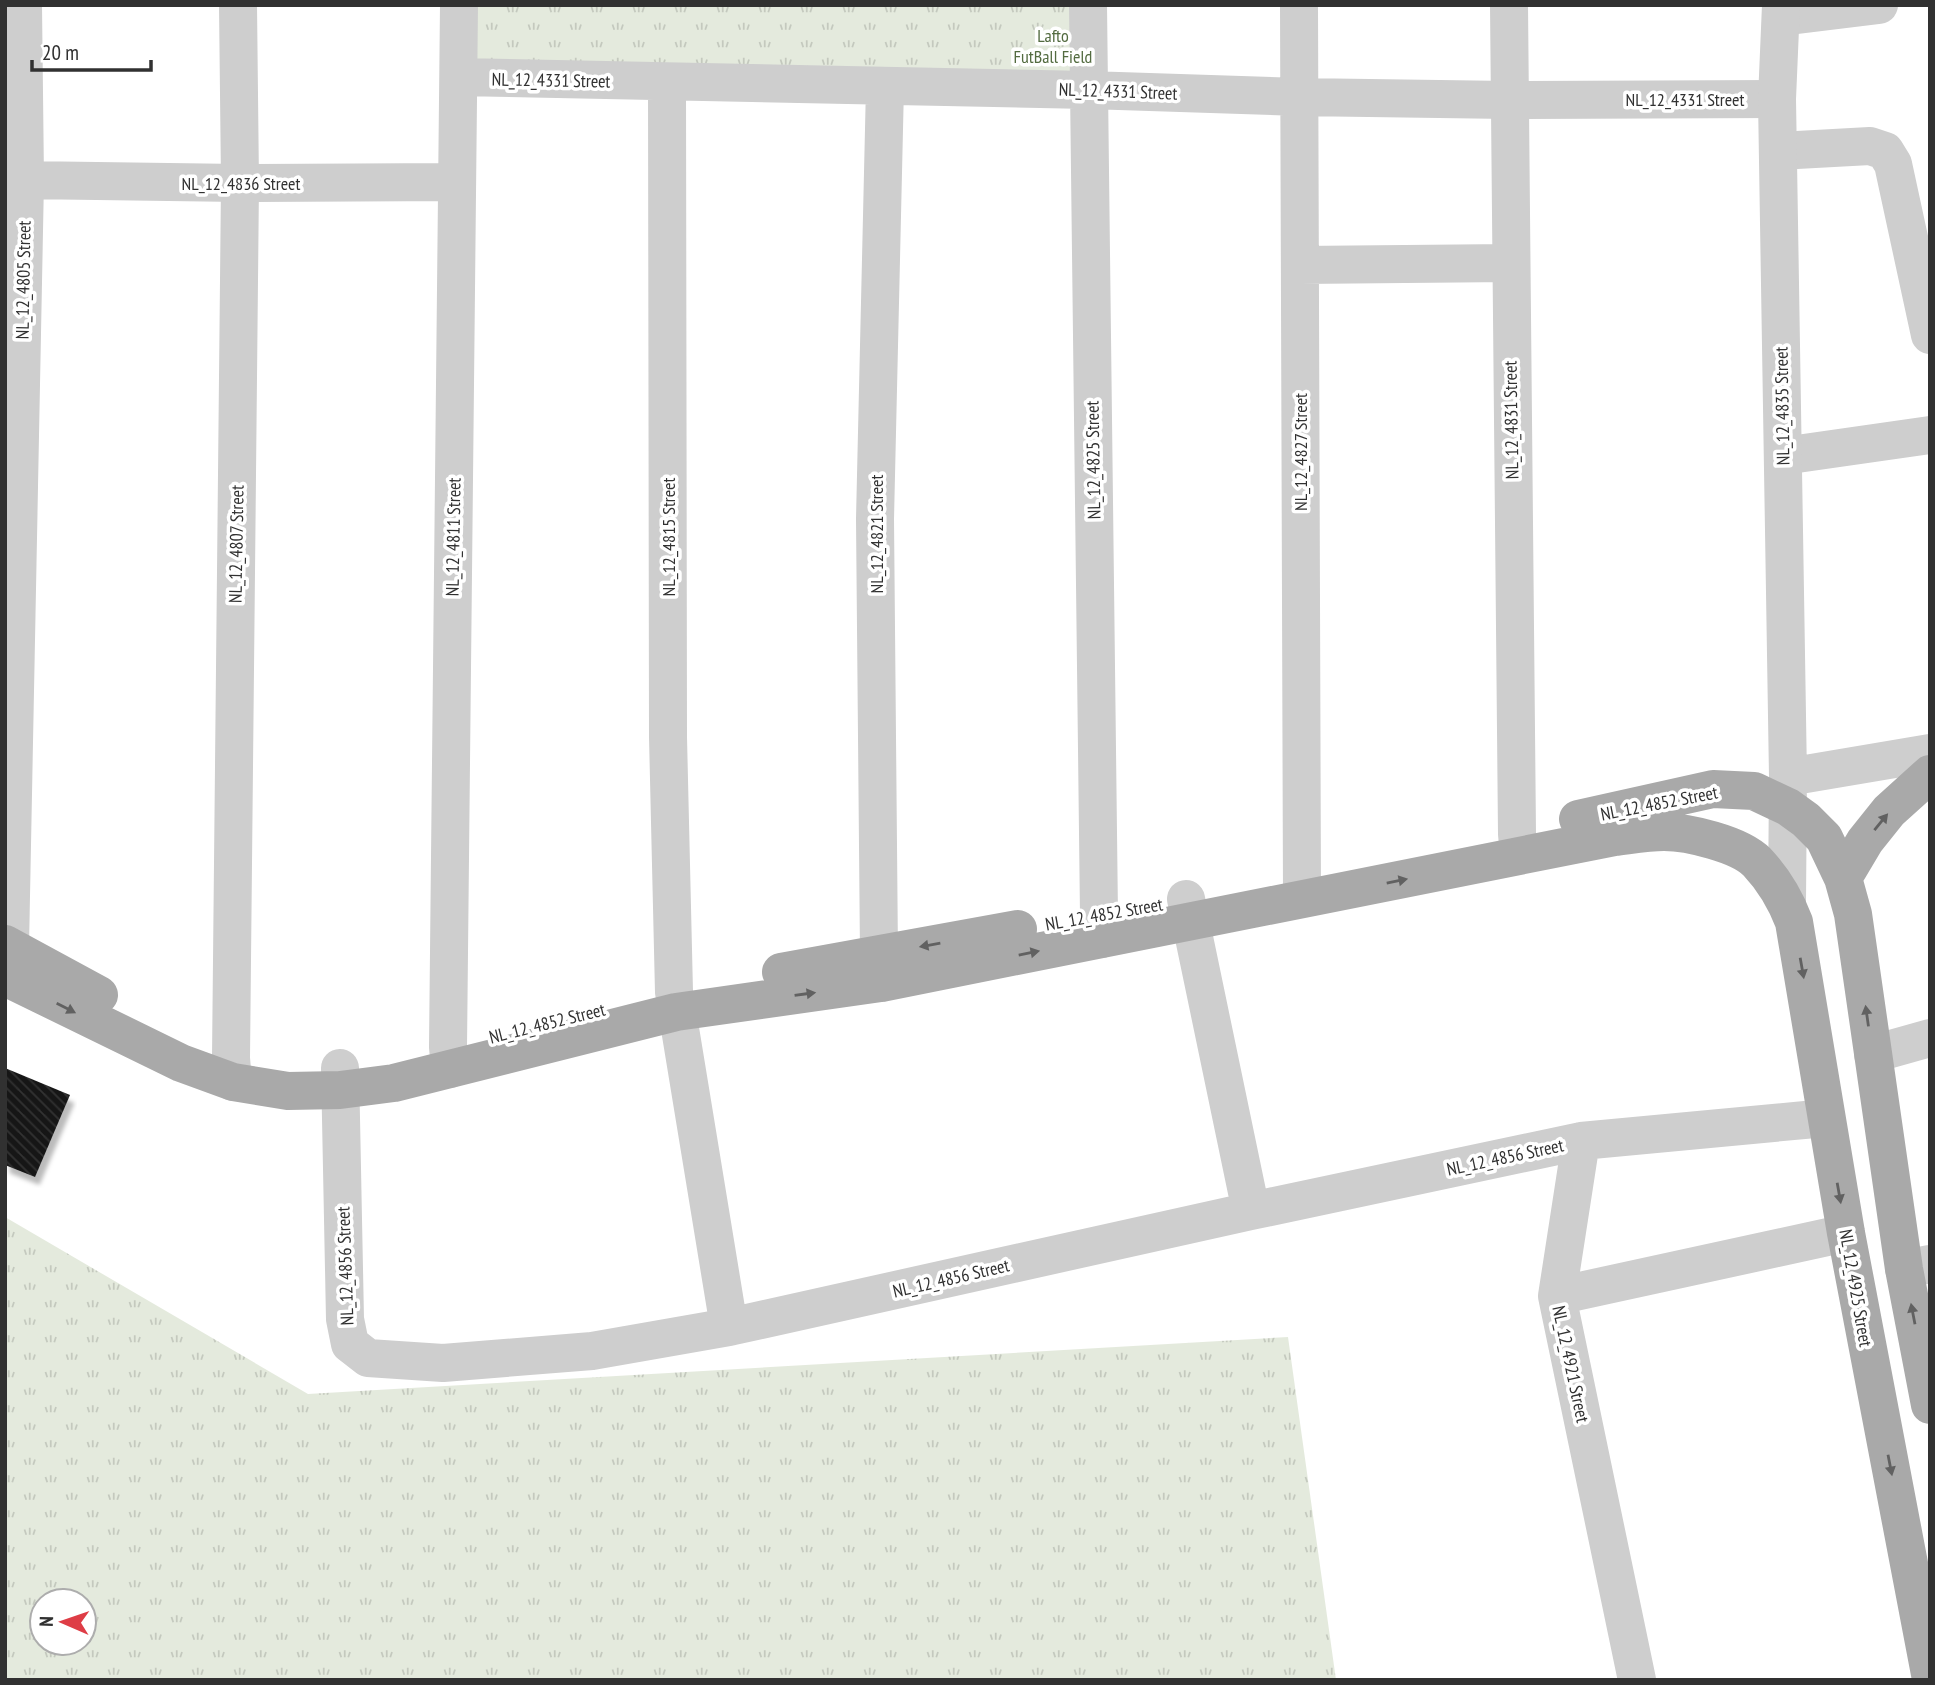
<svg xmlns="http://www.w3.org/2000/svg" width="1935" height="1685" viewBox="0 0 1935 1685" font-family="'PT Sans Narrow',sans-serif">
  <defs>
    <pattern id="park-tufts" width="24" height="20" patternUnits="userSpaceOnUse" patternTransform="scale(1.75)"><rect width="24" height="20" fill="#e4eadd"/><path d="M3 7l-1-3M5 7V3M7 7l1-3M15 17l-1-3M17 17v-4M19 17l1-3" fill="none" stroke="#c4c9be"/></pattern>
    <pattern id="building-back-hatch" width="6" height="6" patternUnits="userSpaceOnUse" patternTransform="scale(1.75)"><rect width="6" height="6" fill="#181818"/><path d="M-1 5l2 2M0 0l6 6M5-1l2 2" fill="none" stroke="#313131"/></pattern>
    <filter id="shadow"><feDropShadow dx="4.5" dy="8" stdDeviation="2" flood-color="#0004"/></filter>
  </defs>
  <rect width="100%" height="100%" fill="#fff"/>
  <path fill="url(#park-tufts)" fill-rule="evenodd" d="M460,5H1096V88L459,71Z
    M5,1217L308,1394L1288,1337L1336,1680H5ZM42,1601H84V1643H42Z"/>
  <path fill="url(#building-back-hatch)" filter="url(#shadow)" d="M5,1068L70,1095L35,1177L5,1165Z"/>
  <g fill="none" stroke-linecap="round" stroke-linejoin="round">
    <path stroke="#cecece" stroke-width="38" d="M1088,5L1099,915L1101,939
      M1299,5L1302,898
      M1509,5L1517,834L1519,855
      M1781,17L1879,5
      M459,77L1088,90L1299,97L1509,100L1777,99
      M667,82L668,737L674,992L729,1327
      M1778,151L1870,146L1885,151L1893,164L1930,335
      M25,180L240,183L457,182
      M1300,265L1510,263
      M1783,456L1930,435
      M1186,899L1251,1211
      M5,973L10,947L25,180L23,5
      M881,983L879,954L875,519L885,86
      M1873,1054L1930,1038
      M340,1068L345,1319L350,1344L368,1358L443,1363L592,1351L729,1327L1251,1211L1581,1141L1826,1118
      M450,1069L448,1047L459,5
      M233,1082L231,1058L240,183L238,5
      M1904,1269L1930,1264
      M1557,1296L1581,1141
      M1637,1680L1557,1296L1846,1233"/>
    <path stroke="#cecece" stroke-width="38" d="M1781,5L1777,99L1788,777L1787,902
      M1788,777L1930,753"/>
    <path stroke="#a9a9a9" stroke-width="38" d="M1578,819L1713,789L1754,791L1788,807L1806,820L1824,838L1843,878L1853,914L1904,1269L1930,1405
      M1843,878L1865,841L1889,811L1930,774
      M5,944L99,995
      M781,972L1018,929
      M5,977L181,1063L233,1082L288,1091L340,1090L394,1083L676,1012L881,983L1614,837C1631,835 1648,832 1664,832C1688,832 1739,844 1757,862C1773,879 1786,901 1794,922L1846,1233L1930,1674"/>
  </g>
  <defs><path id="oneway-solid" d="M-6-.8H1V-3.2L6.5 0L1 3.2V.8H-6Z" transform="scale(1.75)"/></defs>
  <g fill="#616161">
    <use href="#oneway-solid" transform="translate(1881 822) rotate(-51)"/>
    <use href="#oneway-solid" transform="translate(1397 881) rotate(-11)"/>
    <use href="#oneway-solid" transform="translate(930 945) rotate(170)"/>
    <use href="#oneway-solid" transform="translate(1029 953) rotate(-11)"/>
    <use href="#oneway-solid" transform="translate(1802 968) rotate(80)"/>
    <use href="#oneway-solid" transform="translate(805 994) rotate(-8)"/>
    <use href="#oneway-solid" transform="translate(66 1008) rotate(27)"/>
    <use href="#oneway-solid" transform="translate(1867 1016) rotate(-98)"/>
    <use href="#oneway-solid" transform="translate(1839 1193) rotate(80)"/>
    <use href="#oneway-solid" transform="translate(1913 1314) rotate(-101)"/>
    <use href="#oneway-solid" transform="translate(1890 1465) rotate(79)"/>
  </g>
  <g text-anchor="middle" dominant-baseline="central" stroke-width="7" stroke-linejoin="round" paint-order="stroke">
    <g font-size="18" fill="#536b40" stroke="#fff">
      <text x="1053" y="35">Lafto<tspan x="1053" dy="21">FutBall Field</tspan></text>
    </g>
    <g font-size="18" fill="#313131" stroke="#fff">
      <text transform="translate(551 80) rotate(1)">NL_12_4331 Street</text>
      <text transform="translate(1118 91) rotate(2)">NL_12_4331 Street</text>
      <text x="1685" y="99">NL_12_4331 Street</text>
      <text x="241" y="183">NL_12_4836 Street</text>
      <text transform="translate(23 280) rotate(-89)">NL_12_4805 Street</text>
      <text transform="translate(1782 406) rotate(-91)">NL_12_4835 Street</text>
      <text transform="translate(1511 420) rotate(-91)">NL_12_4831 Street</text>
      <text transform="translate(1300 452) rotate(-90)">NL_12_4827 Street</text>
      <text transform="translate(1093 460) rotate(-91)">NL_12_4825 Street</text>
      <text transform="translate(876 534) rotate(-90)">NL_12_4821 Street</text>
      <text transform="translate(453 537) rotate(-89)">NL_12_4811 Street</text>
      <text transform="translate(668 537) rotate(-90)">NL_12_4815 Street</text>
      <text transform="translate(236 544) rotate(-89)">NL_12_4807 Street</text>
      <text transform="translate(1659 803) rotate(-11)">NL_12_4852 Street</text>
      <text transform="translate(1104 914) rotate(-10)">NL_12_4852 Street</text>
      <text transform="translate(547 1023) rotate(-14)">NL_12_4852 Street</text>
      <text transform="translate(1505 1157) rotate(-12)">NL_12_4856 Street</text>
      <text transform="translate(345 1266) rotate(-92)">NL_12_4856 Street</text>
      <text transform="translate(951 1278) rotate(-13)">NL_12_4856 Street</text>
      <text transform="translate(1856 1288) rotate(80)">NL_12_4925 Street</text>
      <text transform="translate(1571 1364) rotate(78)">NL_12_4921 Street</text>
    </g>
  </g>
  <rect width="1935" height="1685" fill="none" stroke="#313131" stroke-width="14"/>
  <g transform="translate(63 1622) rotate(272)"><circle r="33" fill="#ffffff" stroke="#adadad" stroke-width="2"/>
  <path d="M0-5L12 26L0 18L-12 26Z" fill="#de3d46"/>
  <text y="-10" font-size="19" font-weight="bold" text-anchor="middle" fill="#313131">N</text>
  </g>
  <path d="M32 60v10h119v-10" fill="none" stroke="#313131" stroke-width="3.5"/>
  <text x="42" y="60" font-size="21" fill="#313131" stroke="#ffffff" stroke-width="5" paint-order="stroke">20 m</text>
</svg>
